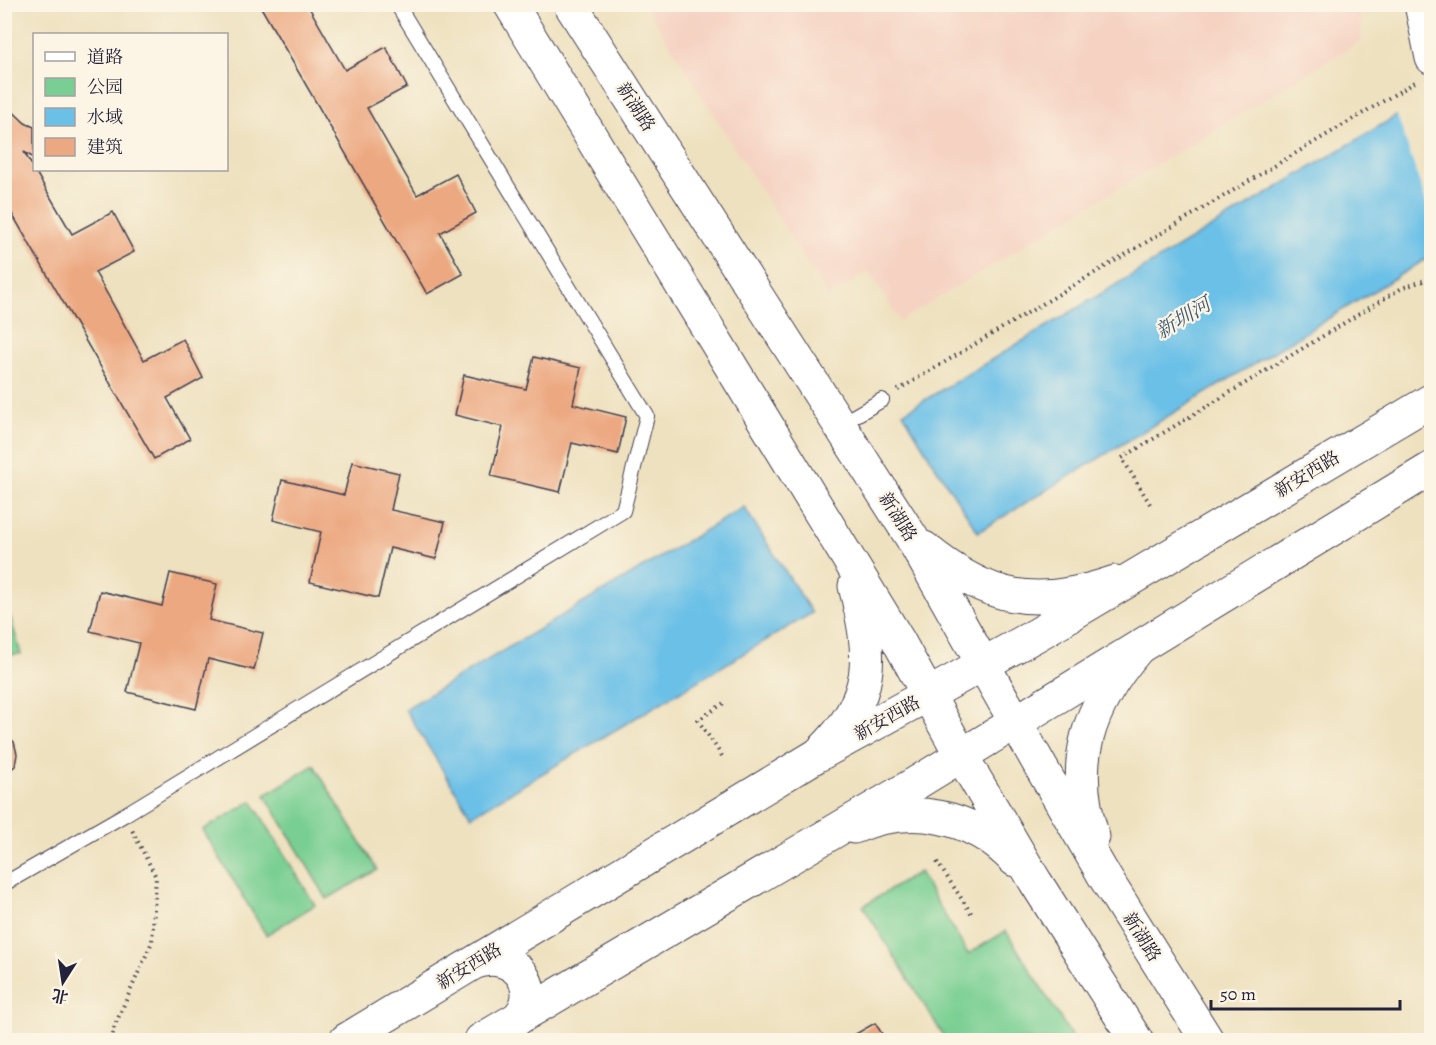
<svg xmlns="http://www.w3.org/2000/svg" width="1436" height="1045" viewBox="0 0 1436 1045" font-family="Alegreya,'Noto Serif SC',serif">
  <rect width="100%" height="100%" fill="#fcf5e5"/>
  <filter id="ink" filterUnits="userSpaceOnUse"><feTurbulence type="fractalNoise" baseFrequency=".0167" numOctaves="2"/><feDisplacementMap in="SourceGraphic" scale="12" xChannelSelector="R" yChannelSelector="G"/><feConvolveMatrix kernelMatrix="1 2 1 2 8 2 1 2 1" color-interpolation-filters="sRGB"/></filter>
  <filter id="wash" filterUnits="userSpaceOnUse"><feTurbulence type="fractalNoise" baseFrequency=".008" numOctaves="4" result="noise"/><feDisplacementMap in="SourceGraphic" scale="24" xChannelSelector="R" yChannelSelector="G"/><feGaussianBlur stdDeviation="1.35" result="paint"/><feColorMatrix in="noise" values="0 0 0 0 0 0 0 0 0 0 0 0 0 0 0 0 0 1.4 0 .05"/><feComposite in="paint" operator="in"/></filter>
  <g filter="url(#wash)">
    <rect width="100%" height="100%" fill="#eee1bf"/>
    <path fill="#f5d2c2" d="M645,5H1359L1362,40L900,321L869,271L828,297Z"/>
    <path fill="#79cf93" stroke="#4e7867" stroke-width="1.5" d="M4,599H5L21,654L5,655Z
      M314,765L377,870L327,899L265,795Z
      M252,801L315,905L266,935L203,830Z
      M919,872L968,954L1006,931L1074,1040H946L863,906Z"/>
    <path fill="#6bc0e7" stroke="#467191" stroke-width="1.5" d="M1431,95V256L978,532L935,466L903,413Z
      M744,507L812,613L471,816L405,709Z"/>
    <path fill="#eee1bf" d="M1432,92V217H1431L1396,112Z"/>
    <g id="blocks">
      <path fill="#eca881" d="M258,4H307L345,70L386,47L407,87L367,108L417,195L456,174L476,213L440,233L463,274L427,294L262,9Z
        M4,103L25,123L34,127V158L24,152L72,234L113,212L134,252L95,272L144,360L183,339L203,378L167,398L190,439L154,459L4,200Z
        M534,357L581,368L573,404L626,417L618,454L572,443L560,492L491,476L503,427L455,415L464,375L526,389Z
        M352,462L399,473L391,510L445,522L436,559L390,548L378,598L310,582L321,532L273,520L282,480L344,495Z
        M170,573L217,584L209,620L263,633L254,670L208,659L196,709L127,692L139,643L90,631L100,591L162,606Z
        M4,733L14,742L17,754L15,766L4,775Z
        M875,1023L886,1040H845Z"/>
    </g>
  </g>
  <g filter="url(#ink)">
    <use href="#blocks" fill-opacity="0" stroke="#413f4f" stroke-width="1.5"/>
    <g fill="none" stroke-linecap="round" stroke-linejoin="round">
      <defs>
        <path id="service" d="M839,425L882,400
          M4,884L124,815L623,511L647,416L397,4"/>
        <path id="secondary" d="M510,4L898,640L961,755L1035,881L1136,1040
          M570,4L912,538L1042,769L1106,879L1207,1040
          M1421,4L1432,58
          M924,548C988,601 1036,609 1115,582
          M820,753C876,698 873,657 855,586
          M854,827C910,803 972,814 1015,860
          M1093,837C1068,763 1088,707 1137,649
          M476,962C515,948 546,991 516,1020"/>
        <path id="primary" d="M346,1040L816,756L1038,634L1432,400
          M481,1040L913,785L1432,468"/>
      </defs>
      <use href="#service" stroke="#413f4f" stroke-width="16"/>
      <use href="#secondary" stroke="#413f4f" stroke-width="35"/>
      <use href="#primary" stroke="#413f4f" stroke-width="35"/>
      <path stroke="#413f4f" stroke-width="4" stroke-dasharray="1.5 4.5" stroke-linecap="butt" d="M898,390L1417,81
        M1150,504L1122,458L1402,288L1432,278
        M722,756L698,720L724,703
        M937,862L973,916
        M4,1027L11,1040
        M111,1040L115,1025L152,942L156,877L132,830"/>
      <use href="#service" stroke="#fff" stroke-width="14"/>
      <use href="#secondary" stroke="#fff" stroke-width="33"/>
      <use href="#primary" stroke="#fff" stroke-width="33"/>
    </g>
  </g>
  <g text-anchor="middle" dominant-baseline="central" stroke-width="4.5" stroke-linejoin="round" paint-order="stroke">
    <g font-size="18" fill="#22223b" stroke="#fcf5e5">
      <text transform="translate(636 107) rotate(57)">新湖路</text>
      <text transform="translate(1307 474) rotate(-31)">新安西路</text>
      <text transform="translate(898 517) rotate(58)">新湖路</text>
      <text transform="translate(887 718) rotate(-29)">新安西路</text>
      <text transform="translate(1142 937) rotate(58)">新湖路</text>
      <text transform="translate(469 966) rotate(-31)">新安西路</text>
    </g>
    <g font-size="20" font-style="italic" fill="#3c5977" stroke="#fcf5e5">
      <text transform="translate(1183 318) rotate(-31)">新圳河</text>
    </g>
  </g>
  <rect width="1436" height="1045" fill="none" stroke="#fcf5e5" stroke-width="24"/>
  <rect x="33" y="33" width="195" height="138" fill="#fcf5e5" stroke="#a5a1a1" stroke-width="1.5"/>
  <rect x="45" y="52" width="30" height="9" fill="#ffffff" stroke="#a5a1a1" stroke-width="1.5"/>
  <text x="87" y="63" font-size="18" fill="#22223b">道路</text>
  <rect x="45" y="78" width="30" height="18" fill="#79cf93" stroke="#a5a1a1" stroke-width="1.5"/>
  <text x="87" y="93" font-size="18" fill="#22223b">公园</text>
  <rect x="45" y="108" width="30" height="18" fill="#6bc0e7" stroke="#a5a1a1" stroke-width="1.5"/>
  <text x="87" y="123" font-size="18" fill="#22223b">水域</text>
  <rect x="45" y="138" width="30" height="18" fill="#eca881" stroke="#a5a1a1" stroke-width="1.5"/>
  <text x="87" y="153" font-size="18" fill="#22223b">建筑</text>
  <g transform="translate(63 982) rotate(192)" stroke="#fcf5e5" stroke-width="4.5" paint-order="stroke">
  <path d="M0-4.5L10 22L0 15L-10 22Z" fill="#22223b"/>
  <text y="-9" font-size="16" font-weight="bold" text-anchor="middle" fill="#22223b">北</text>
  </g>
  <path d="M1211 1000v9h189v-9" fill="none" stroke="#22223b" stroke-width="3"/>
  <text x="1220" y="1000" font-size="18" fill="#22223b" stroke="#fcf5e5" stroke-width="4.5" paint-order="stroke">50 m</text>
</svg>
